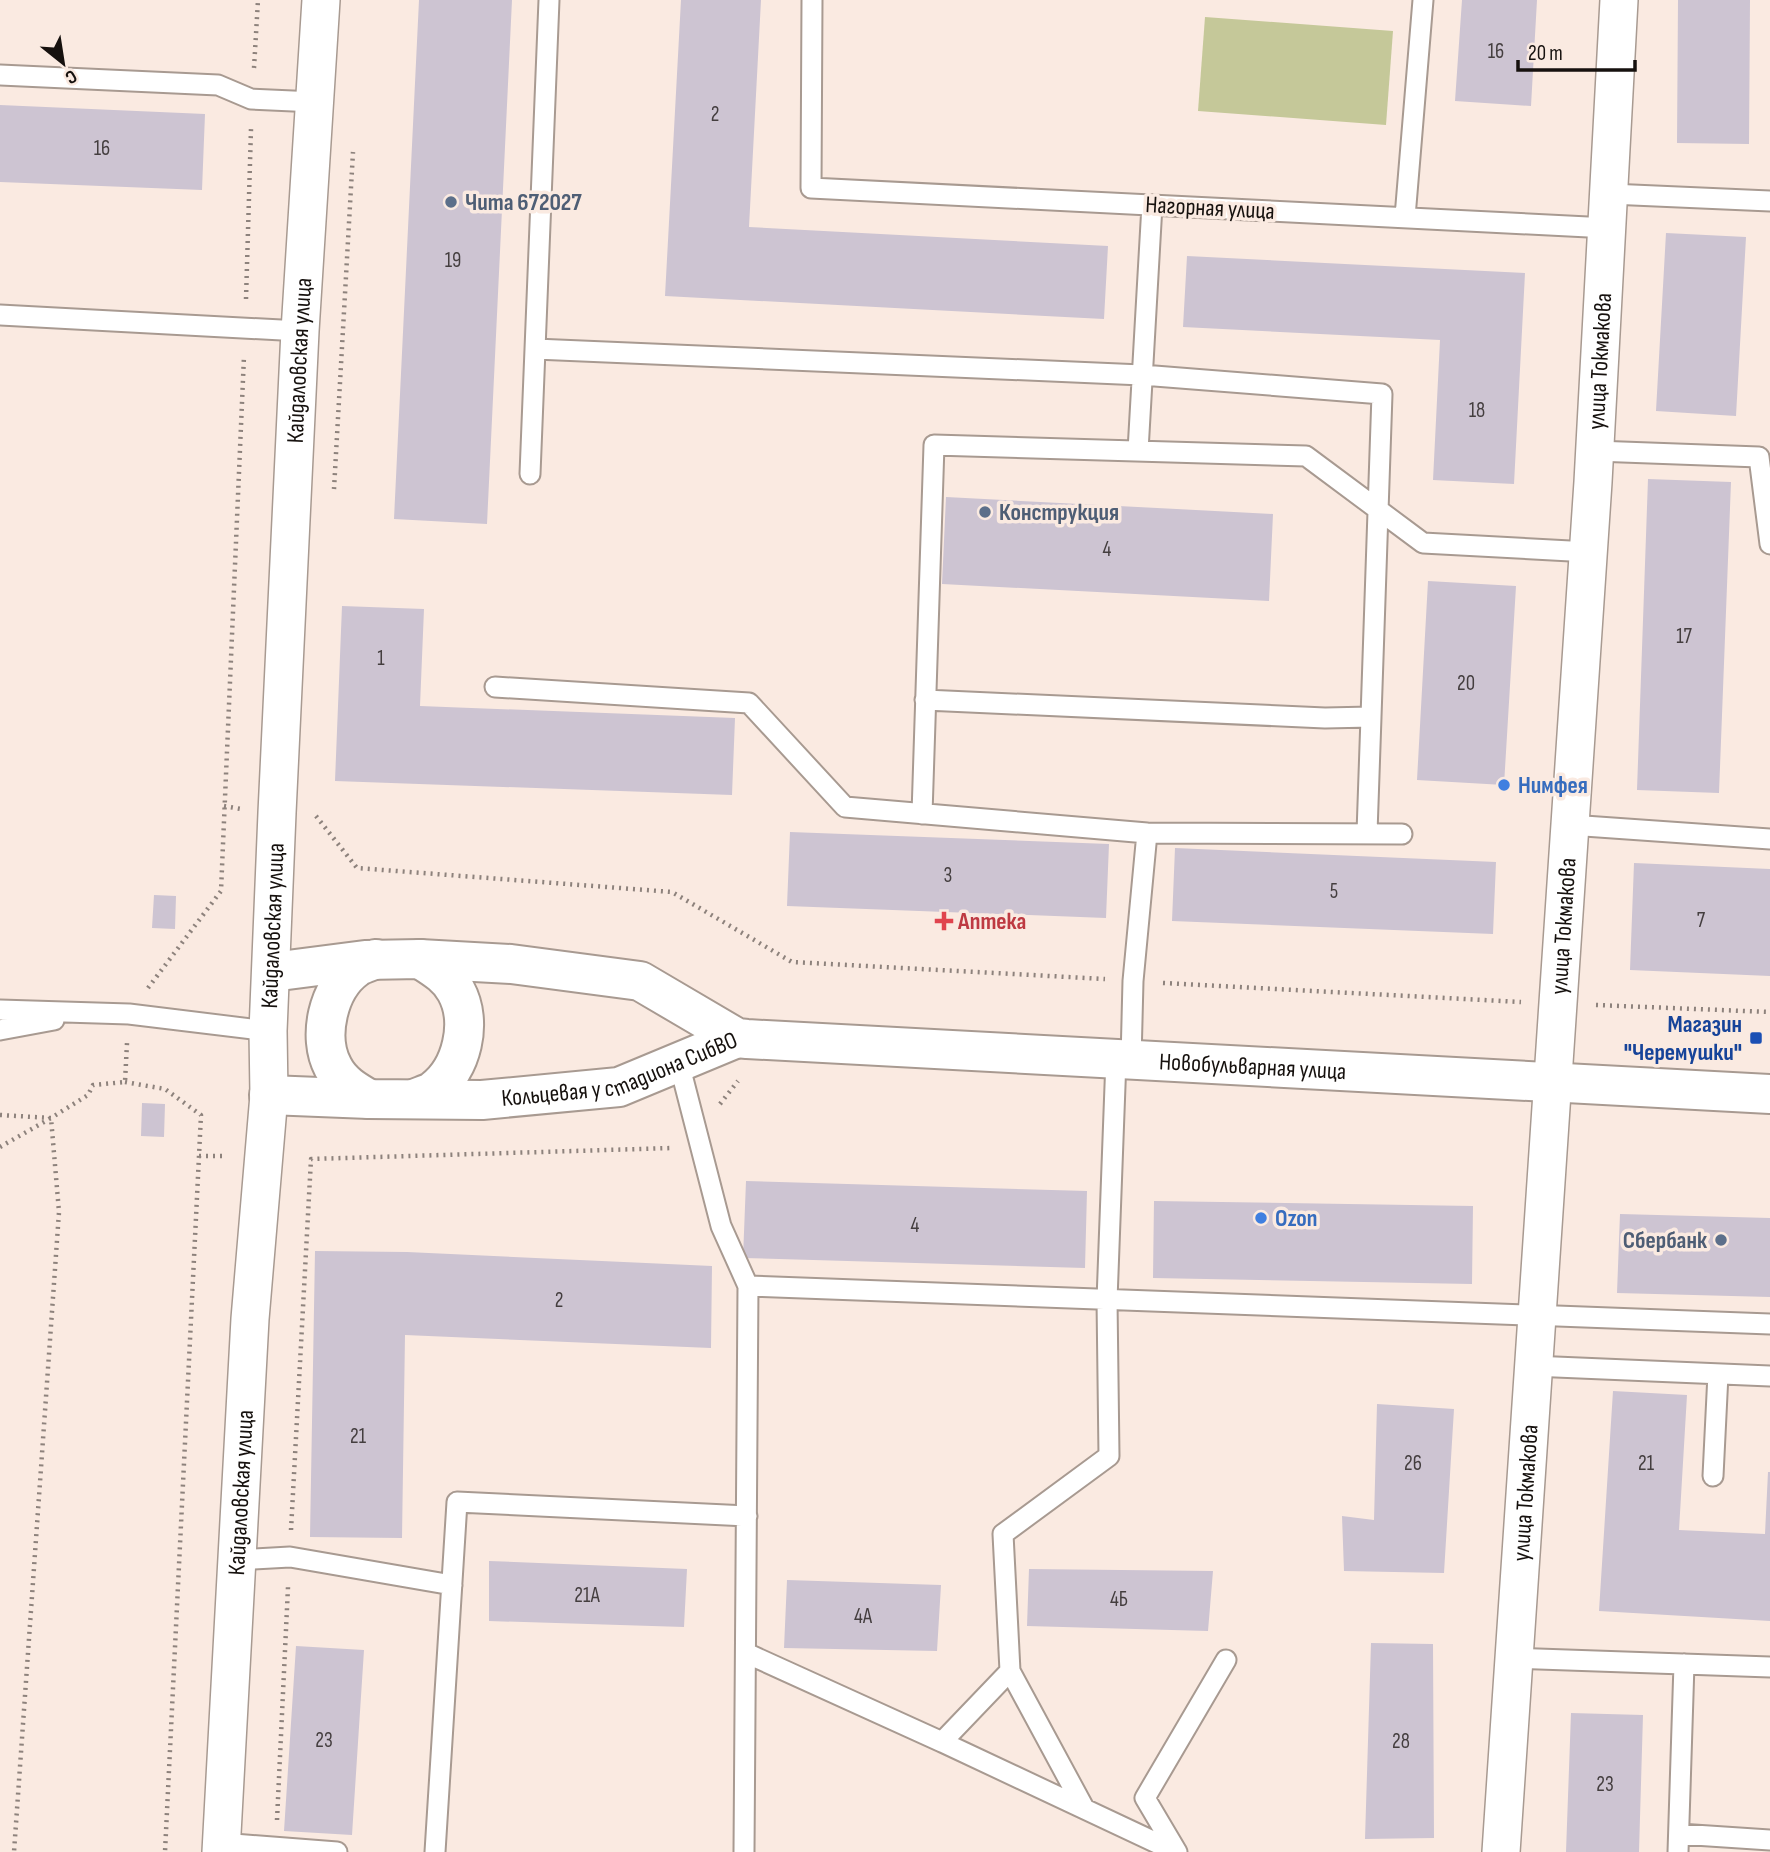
<svg xmlns="http://www.w3.org/2000/svg" width="1770" height="1852" viewBox="0 0 1770 1852" font-family="'Sofia Sans Condensed',sans-serif">
  <rect width="100%" height="100%" fill="#faeae1"/>
  <path fill="#c5c899" d="M1205,17L1393,31L1386,125L1198,111Z"/>
  <path fill="#cdc4d2" d="M419,0H512L487,524L394,519Z
    M681,0H761L749,227L1108,246L1104,319L665,296Z
    M1462,0H1537L1531,106L1455,101Z
    M1678,0H1750L1749,144L1677,143Z
    M0,105L205,114L202,190L0,182Z
    M1666,233L1746,237L1736,416L1656,411Z
    M1187,256L1525,273L1514,484L1433,480L1440,340L1183,327Z
    M1648,479L1731,482L1719,793L1637,790Z
    M946,497L1273,514L1269,601L942,584Z
    M1428,581L1516,586L1504,785L1417,780Z
    M342,606L424,609L420,706L735,718L732,795L335,781Z
    M790,832L1109,844L1106,918L787,906Z
    M1175,848L1496,862L1493,934L1172,921Z
    M1634,863L1770,869V976L1630,970Z
    M154,895L176,896L175,929L152,928Z
    M142,1103L165,1104L164,1137L141,1136Z
    M746,1181L1087,1191L1085,1268L743,1258Z
    M1154,1201L1473,1206L1472,1284L1153,1278Z
    M1620,1214L1770,1218V1297L1617,1293Z
    M315,1251L407,1252L712,1266L711,1348L405,1335L402,1538L310,1537Z
    M1613,1391L1687,1395L1679,1530L1765,1534L1768,1472H1770V1621L1599,1611Z
    M1377,1404L1454,1409L1444,1573L1344,1571L1342,1516L1374,1520Z
    M489,1561L687,1569L684,1627L489,1621Z
    M1029,1569L1213,1571L1208,1631L1027,1626Z
    M787,1580L941,1585L937,1651L784,1648Z
    M1371,1643L1433,1644L1434,1838L1365,1839Z
    M296,1646L364,1650L352,1835L284,1831Z
    M1571,1713L1643,1715L1639,1852H1566Z"/>
  <g fill="none" stroke-linecap="round" stroke-linejoin="round">
    <defs>
      <path id="service" d="M812,0L811,188L1608,228
        M0,75L218,85L251,99L315,102
        M1610,194L1770,201
        M1405,217L1423,0
        M0,315L300,331
        M535,349L1142,375L1382,394L1371,717
        M1138,451L1152,205
        M1595,451L1759,457L1770,544
        M530,474L549,0
        M495,687L749,703L845,807L1147,833L1133,981L1131,1060
        M925,700L1325,718L1371,717L1367,833
        M922,814L934,445L1306,456L1423,543L1589,552
        M1570,825L1770,839
        M1147,833L1402,834
        M0,1010L129,1014L268,1031
        M0,1030L54,1020
        M679,1063L721,1226L748,1286L744,1852
        M748,1286L1770,1324
        M1532,1366L1770,1376
        M1713,1476L1718,1374
        M237,1560L290,1557L452,1585
        M746,1653L942,1742
        M1513,1658L1770,1667
        M1010,1671L1003,1534L1109,1456L1107,1300L1116,1059
        M1084,1808L1010,1671L942,1742L1176,1852
        M1679,1834L1770,1840
        M221,1843L337,1852
        M435,1852L457,1502L747,1516
        M1177,1852L1145,1798L1226,1660
        M1678,1852L1684,1664"/>
      <g id="minor">
        <path id="s1" d="M221,1852L250,1319L269,1095L268,1031L277,813L300,331L321,0"/>
        <path id="s2" d="M1501,1852L1593,482L1619,0"/>
      </g>
      <g id="tertiary">
        <path id="s3" d="M272,972L365,960L420,959L511,964L640,981L737,1038L747,1039L1770,1094"/>
        <path id="s4" d="M269,1095L369,1099L482,1100L619,1087L737,1038"/>
        <path d="M369,1099C355,1091 341,1083 333,1067C317,1037 328,988 356,968C361,964 370,962 376,959"/>
        <path d="M414,1099C420,1096 429,1094 434,1090C462,1069 473,1022 456,991C448,976 434,968 420,959"/>
      </g>
    </defs>
    <use href="#service" stroke="#a89a91" stroke-width="23"/>
    <use href="#minor" stroke="#a89a91" stroke-width="40"/>
    <use href="#tertiary" stroke="#a89a91" stroke-width="42"/>
    <path stroke="#8d827c" stroke-width="4.5" stroke-dasharray="2 5" stroke-linecap="butt" d="M254,68L258,0
      M246,299L251,129
      M334,489L353,152
      M224,806L241,809
      M316,816L357,868L672,892L792,962L1105,979
      M1163,983L1521,1002
      M148,988L221,891L244,356
      M1596,1005L1770,1012
      M125,1082L165,1089L201,1115L165,1852
      M720,1104L738,1081
      M0,1115L51,1118L88,1095L93,1085L125,1082L127,1043
      M0,1147L51,1118L59,1212L14,1852
      M199,1156H226
      M291,1530L311,1159L672,1148
      M277,1820L288,1587"/>
    <use href="#service" stroke="#fff" stroke-width="19"/>
    <use href="#minor" stroke="#fff" stroke-width="37"/>
    <use href="#tertiary" stroke="#fff" stroke-width="38"/>
  </g>
  <g fill="#5c6f8a" stroke="#faeae1" stroke-width="2.5">
    <circle cx="451" cy="202" r="7"/>
    <circle cx="985" cy="512" r="7"/>
    <circle cx="1721" cy="1240" r="7"/>
  </g>
  <g fill="#3f7fe0" stroke="#faeae1" stroke-width="2.5">
    <circle cx="1504" cy="785" r="7"/>
    <circle cx="1261" cy="1218" r="7"/>
  </g>
  <path fill="#e0444e" stroke="#faeae1" stroke-width="2.5" d="M940.5 910.5h7v7h7v7h-7v7h-7v-7h-7v-7h7z"/>
  <rect fill="#1a4fb4" stroke="#faeae1" stroke-width="2.5" x="1749" y="1031" width="14" height="14" rx="3.5"/>
  <g text-anchor="middle" dominant-baseline="central" stroke-width="7" stroke-linejoin="round" paint-order="stroke">
    <g font-size="21" fill="#443e3f">
      <text x="1496" y="51">16</text>
      <text x="715" y="114">2</text>
      <text x="102" y="148">16</text>
      <text x="453" y="260">19</text>
      <text x="1477" y="410">18</text>
      <text x="1107" y="549">4</text>
      <text x="1684" y="636">17</text>
      <text x="381" y="658">1</text>
      <text x="1466" y="683">20</text>
      <text x="948" y="875">3</text>
      <text x="1334" y="891">5</text>
      <text x="1701" y="920">7</text>
      <text x="915" y="1225">4</text>
      <text x="559" y="1300">2</text>
      <text x="358" y="1436">21</text>
      <text x="1413" y="1463">26</text>
      <text x="1646" y="1463">21</text>
      <text x="587" y="1595">21А</text>
      <text x="1119" y="1599">4Б</text>
      <text x="863" y="1616">4А</text>
      <text x="324" y="1740">23</text>
      <text x="1401" y="1741">28</text>
      <text x="1605" y="1784">23</text>
    </g>
    <g font-size="24" font-weight="bold" fill="#4e5e75" stroke="#faeae1" text-anchor="start">
      <text x="465" y="202">Чита 672027</text>
      <text x="999" y="512">Конструкция</text>
      <text x="1707" y="1240" text-anchor="end">Сбербанк</text>
    </g>
    <g font-size="24" fill="#16110e" stroke="#faeae1">
      <text transform="translate(1210 208) rotate(3)">Нагорная улица</text>
      <text stroke="none"><textPath href="#s1" startOffset="1494">Кайдаловская улица</textPath></text>
      <text stroke="none"><textPath href="#s2" startOffset="1494">улица Токмакова</textPath></text>
      <text stroke="none"><textPath href="#s1" startOffset="928">Кайдаловская улица</textPath></text>
      <text stroke="none"><textPath href="#s2" startOffset="928">улица Токмакова</textPath></text>
      <text stroke="none"><textPath href="#s4" startOffset="355">Кольцевая у стадиона СибВО</textPath></text>
      <text stroke="none"><textPath href="#s3" startOffset="999">Новобульварная улица</textPath></text>
      <text stroke="none"><textPath href="#s1" startOffset="360">Кайдаловская улица</textPath></text>
      <text stroke="none"><textPath href="#s2" startOffset="360">улица Токмакова</textPath></text>
    </g>
    <g font-size="24" font-weight="bold" fill="#366cbe" stroke="#faeae1" text-anchor="start">
      <text x="1518" y="785">Нимфея</text>
      <text x="1275" y="1218">Ozon</text>
    </g>
    <g font-size="24" font-weight="bold" fill="#be3a42" stroke="#faeae1" text-anchor="start">
      <text x="958" y="921">Аптека</text>
    </g>
    <g font-size="24" font-weight="bold" fill="#164399" stroke="#faeae1" text-anchor="end">
      <text x="1742" y="1024">Магазин<tspan x="1742" dy="28">"Черемушки"</tspan></text>
    </g>
  </g>
  <g transform="translate(63 63) rotate(150)" stroke="#faeae1" stroke-width="5" paint-order="stroke">
  <path d="M0-5L12 26L0 18L-12 26Z" fill="#16110e"/>
  <text y="-10" font-size="19" font-weight="bold" text-anchor="middle" fill="#16110e">С</text>
  </g>
  <path d="M1518 60v10h117v-10" fill="none" stroke="#16110e" stroke-width="3.5"/>
  <text x="1528" y="60" font-size="21" fill="#16110e" stroke="#faeae1" stroke-width="5" paint-order="stroke">20 m</text>
</svg>
